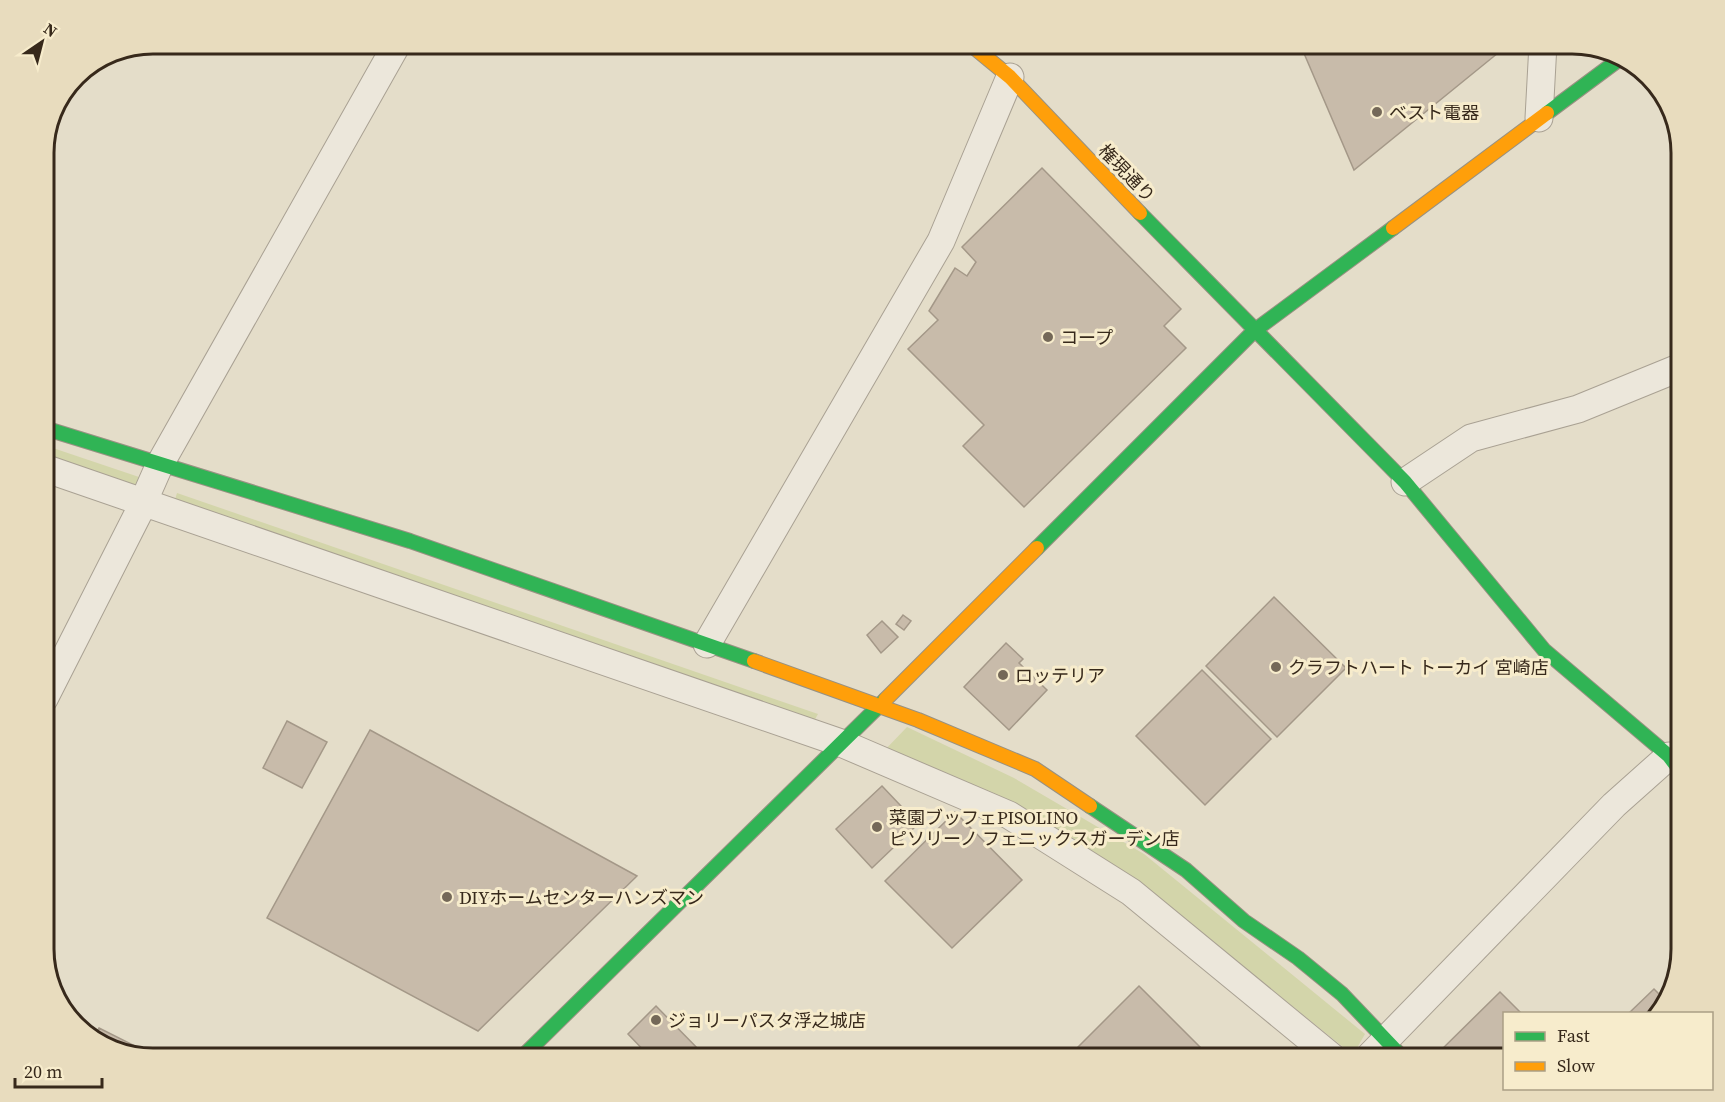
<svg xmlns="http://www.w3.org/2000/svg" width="1725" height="1102" viewBox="0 0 1725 1102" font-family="'Source Serif 4','Noto Sans JP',serif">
  <rect width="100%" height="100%" fill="#e4ddc9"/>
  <path fill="#d3d5aa" d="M44,445L139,477L136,488L44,457Z
    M177,493L818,714L813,723L174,503Z
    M907,727L1014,778L1144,854L1365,1034L1353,1055L1124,871L882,753Z"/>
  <path fill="#c8bbaa" stroke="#a49888" stroke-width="1.5" d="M1300,44H1498V53L1354,170Z
    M1042,168L1181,309L1164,326L1186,348L1024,507L963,446L984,425L908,349L938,320L929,311L955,268L967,276L976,262L962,247Z
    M1274,597L1346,668L1277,737L1206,666Z
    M903,615L911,621L904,630L896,624Z
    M882,621L898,637L881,653L867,635Z
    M1006,643L1023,659L1019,663L1047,690L1009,730L964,687Z
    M1202,670L1271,739L1205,805L1136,736Z
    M287,721L327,742L302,788L263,768Z
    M370,730L637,876L478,1031L267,918Z
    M882,786L918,824L872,868L836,829Z
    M955,812L1022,880L952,948L885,881Z
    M1139,986L1211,1058H1067Z
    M1654,989L1666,1001L1663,1009L1659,1014H1628Z
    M1500,992L1522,1014H1504V1058H1433Z
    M656,1006L703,1054L699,1058H651L628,1034Z
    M99,1028L137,1047L134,1053L93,1040L87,1034L94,1038Z"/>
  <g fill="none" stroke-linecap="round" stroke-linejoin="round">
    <defs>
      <path id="street" d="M1539,118L1543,44
        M44,468L841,743L1009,815L1131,892L1333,1058
        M1405,482L1471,438L1578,409L1681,367
        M707,644L941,241L1010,77
        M44,699L138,514L160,464L397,44
        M1368,1058L1614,805L1669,756"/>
      <path id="fast" d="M1547,113L1621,58
        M1140,213L1405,482L1544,650L1669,756L1681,772
        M44,428L410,541L754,661
        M1037,548L1254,331L1393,228
        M1090,806L1186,870L1244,921L1298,958L1342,994L1403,1058
        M521,1058L885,700"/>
      <path id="slow" d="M970,44L1010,77L1140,213
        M1393,228L1547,113
        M754,661L918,720L1035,769L1090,806
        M885,700L1037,548"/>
    </defs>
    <use href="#street" stroke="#a9a193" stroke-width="29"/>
    <use href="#fast" stroke="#989182" stroke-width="16"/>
    <use href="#slow" stroke="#989182" stroke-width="16"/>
    <use href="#street" stroke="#ece7db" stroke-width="27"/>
    <use href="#fast" stroke="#30b455" stroke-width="14"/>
    <use href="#slow" stroke="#ff9f0a" stroke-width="14"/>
  </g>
  <g fill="#746858" stroke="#f7eccc" stroke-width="2">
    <circle cx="1377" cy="112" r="6"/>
    <circle cx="1048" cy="337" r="6"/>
    <circle cx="1276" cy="667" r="6"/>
    <circle cx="1003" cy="675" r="6"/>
    <circle cx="877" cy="827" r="6"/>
    <circle cx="447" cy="897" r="6"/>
    <circle cx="656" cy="1020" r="6"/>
  </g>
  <g text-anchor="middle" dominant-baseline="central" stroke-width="6" stroke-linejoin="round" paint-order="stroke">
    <g font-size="18" fill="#37291b" stroke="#f7eccc" text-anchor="start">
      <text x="1389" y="112">ベスト電器</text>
      <text x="1060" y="337">コープ</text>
      <text x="1288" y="667">クラフトハート トーカイ 宮崎店</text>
      <text x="1015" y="675">ロッテリア</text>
      <text x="889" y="817">菜園ブッフェPISOLINO<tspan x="889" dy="21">ピソリーノ フェニックスガーデン店</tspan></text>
      <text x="459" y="897">DIYホームセンターハンズマン</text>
      <text x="668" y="1020">ジョリーパスタ浮之城店</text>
    </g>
    <g font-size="18" fill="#37291b" stroke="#f7eccc">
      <text transform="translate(1127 173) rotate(46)">権現通り</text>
    </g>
  </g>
  <path d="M0 0H1725V1102H0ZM153 54H1572A99 99 0 0 1 1671 153V949A99 99 0 0 1 1572 1048H153A99 99 0 0 1 54 949V153A99 99 0 0 1 153 54Z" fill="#e8dcbe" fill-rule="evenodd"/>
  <path fill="none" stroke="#37291b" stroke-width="3" d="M153 54H1572A99 99 0 0 1 1671 153V949A99 99 0 0 1 1572 1048H153A99 99 0 0 1 54 949V153A99 99 0 0 1 153 54Z"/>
  <rect x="1503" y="1012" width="210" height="78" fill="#f7eccc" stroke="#aa9e85" stroke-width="1.5"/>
  <rect x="1515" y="1032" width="30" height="9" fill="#30b455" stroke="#aa9e85" stroke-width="1.5"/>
  <text x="1557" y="1042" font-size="18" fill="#37291b">Fast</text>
  <rect x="1515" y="1062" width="30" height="9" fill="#ff9f0a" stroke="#aa9e85" stroke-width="1.5"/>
  <text x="1557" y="1072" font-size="18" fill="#37291b">Slow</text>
  <g transform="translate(42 42) rotate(35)" stroke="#f7eccc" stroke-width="4.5" paint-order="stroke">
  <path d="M0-4.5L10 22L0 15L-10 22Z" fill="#37291b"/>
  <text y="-9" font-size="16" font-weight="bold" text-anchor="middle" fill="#37291b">N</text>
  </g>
  <path d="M15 1078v9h87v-9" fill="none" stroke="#37291b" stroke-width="3"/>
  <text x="24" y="1078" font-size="18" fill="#37291b" stroke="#f7eccc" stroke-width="4.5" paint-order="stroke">20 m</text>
</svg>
